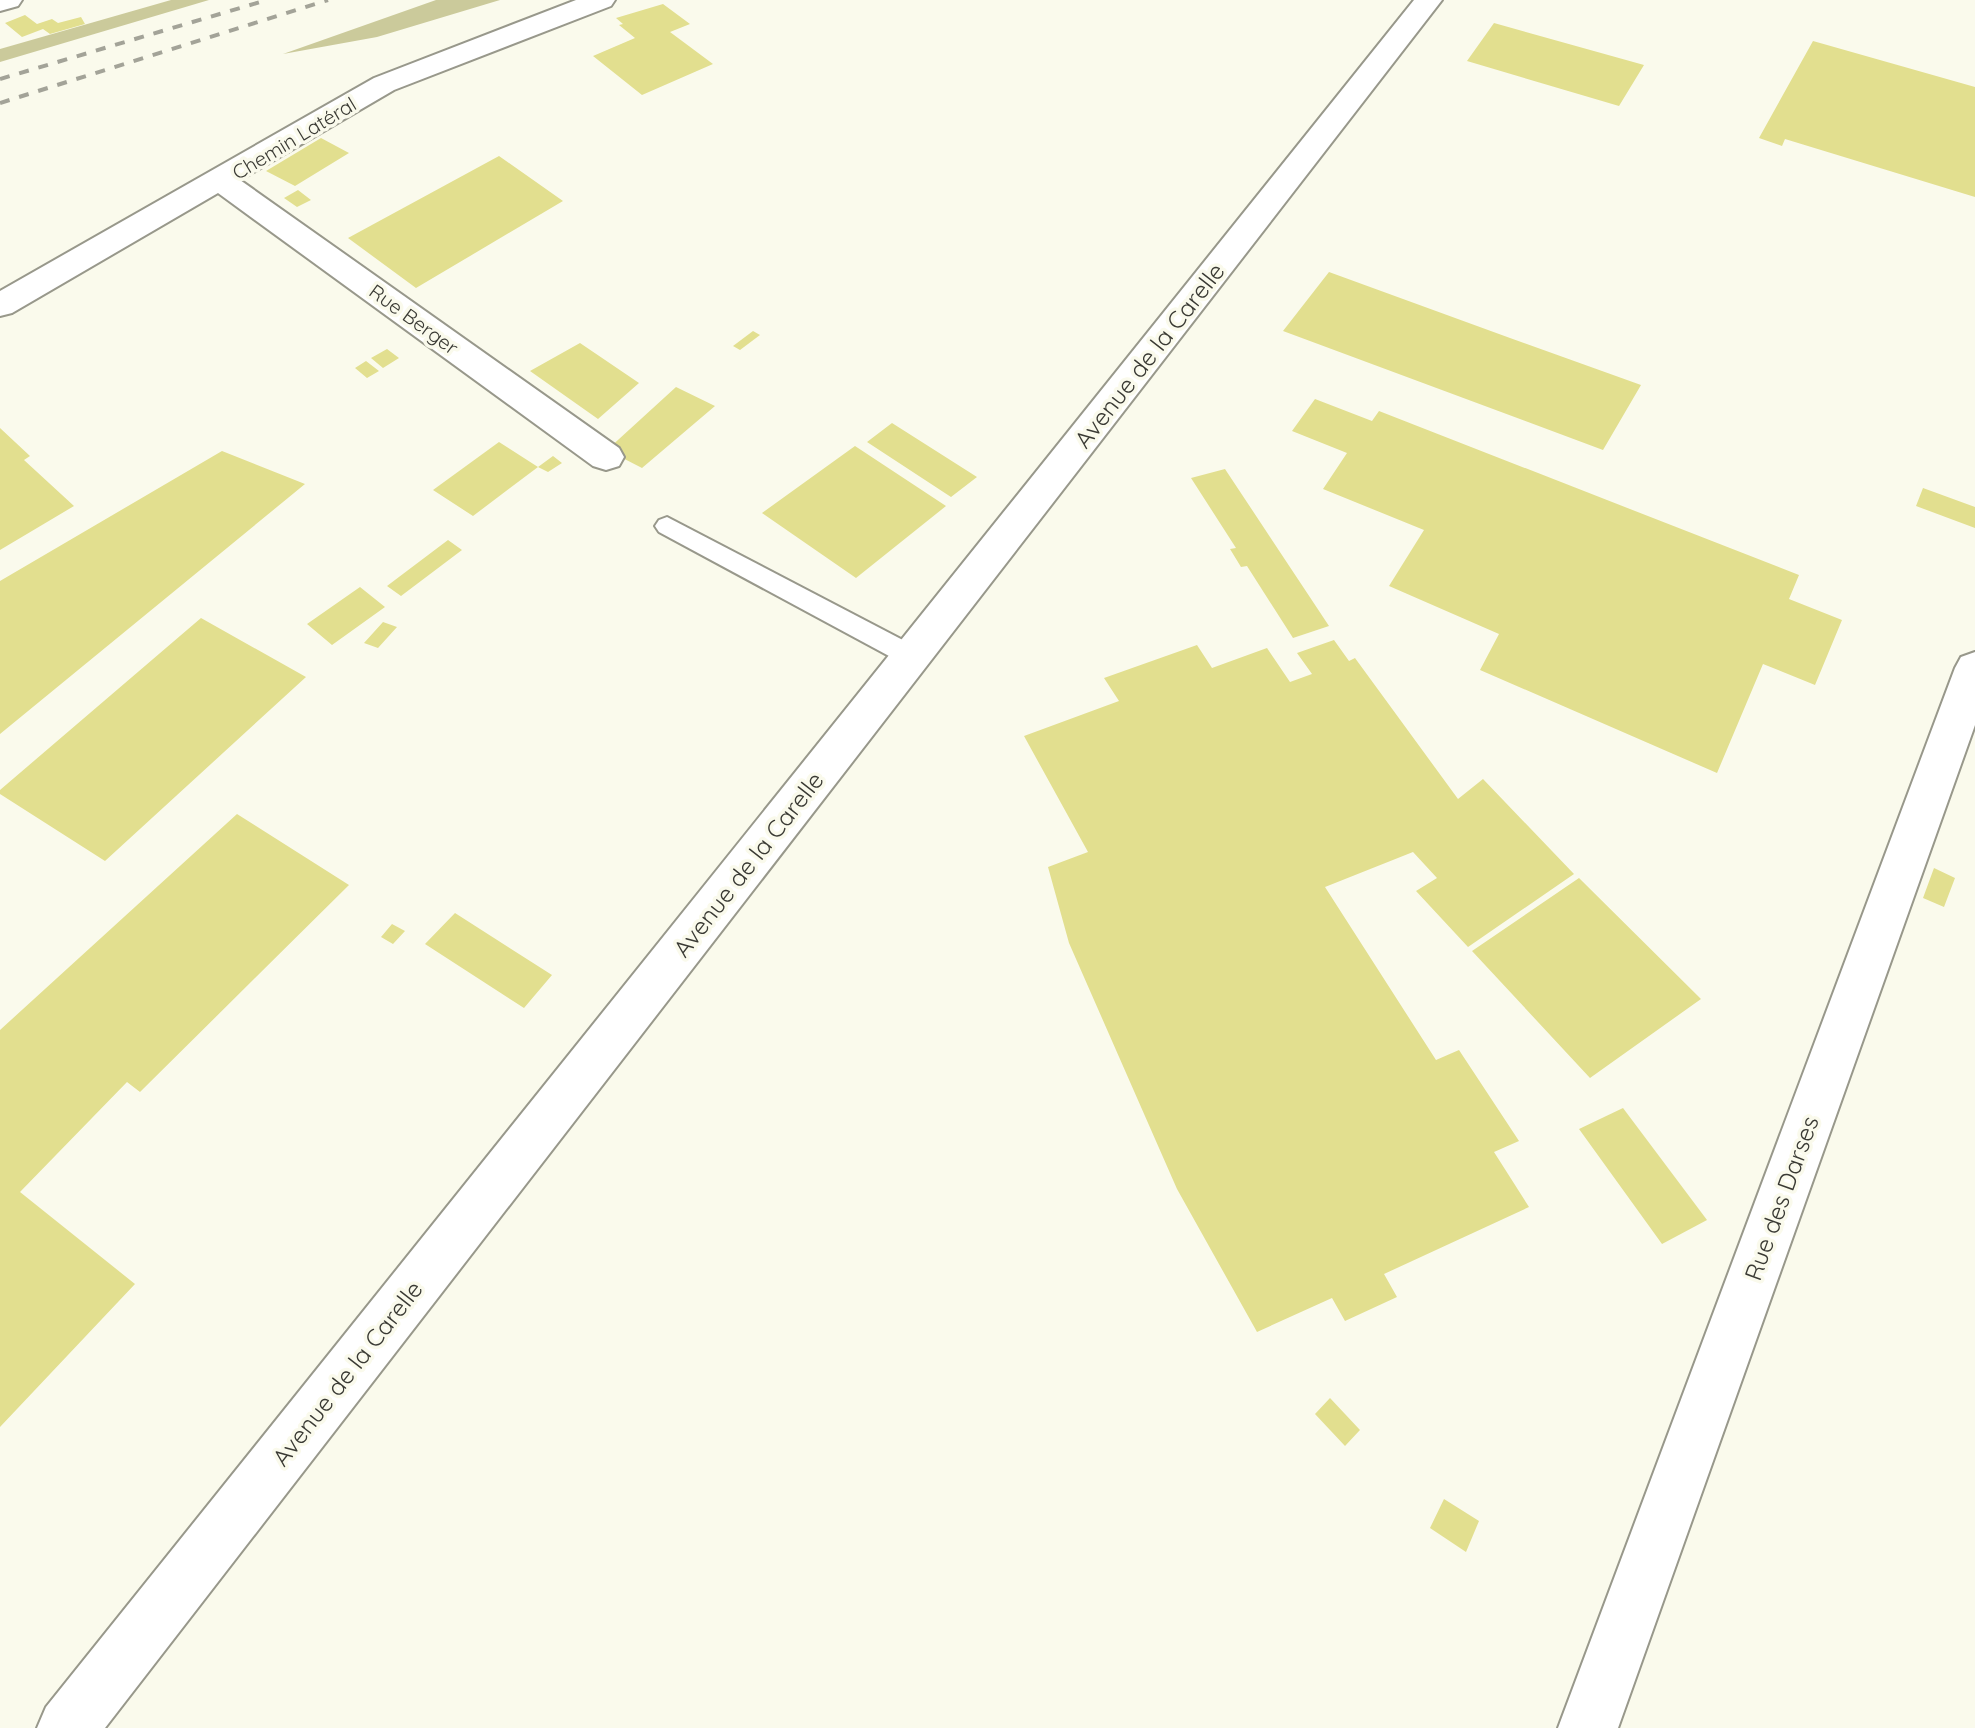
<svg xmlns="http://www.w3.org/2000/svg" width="1975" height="1728" viewBox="0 0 1975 1728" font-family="Quicksand,sans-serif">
  <rect width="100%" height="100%" fill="#fafaec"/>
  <path fill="#cbca9b" d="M171,0H209L0,62V49Z
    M436,0H500L377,37L283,54Z"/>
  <path fill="#e2df8f" d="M663,4L690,24L670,32L713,64L642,95L593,56L635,38L619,25L623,24L616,18Z
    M25,15L37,24L52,19L58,23L81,17L85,24L50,34L43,29L22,37L5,23Z
    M1494,23L1644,65L1619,106L1467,61Z
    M1813,41L1975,87V197L1785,139L1782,146L1759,138Z
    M321,138L349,153L295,186L266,171Z
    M499,156L563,201L416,288L348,238Z
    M298,190L311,200L297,207L284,198Z
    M1329,272L1510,338L1641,385L1603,450L1283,331Z
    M753,331L760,335L740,350L733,346Z
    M580,343L639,383L598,419L530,371Z
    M387,349L399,358L383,368L371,358Z
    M366,361L379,371L367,378L355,368Z
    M676,387L715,406L642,468L607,450Z
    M1315,399L1372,421L1379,411L1799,575L1789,599L1842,620L1815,685L1763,664L1717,773L1480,670L1499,634L1389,586L1424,530L1323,489L1347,453L1292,431Z
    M892,423L977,477L951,497L867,442Z
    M0,428L30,456L24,460L74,506L0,550Z
    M499,442L538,467L473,516L433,490Z
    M855,446L946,506L856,578L762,513Z
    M222,451L305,484L0,734V581Z
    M553,456L562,463L548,472L538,467Z
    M1225,469L1329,626L1293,638L1247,566L1241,567L1230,549L1236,548L1191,478Z
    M1923,488L1975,507V528L1916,506Z
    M448,540L462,550L401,596L387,586Z
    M360,587L385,607L332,645L307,624Z
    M201,618L306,677L105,861L0,794V790Z
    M383,622L397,627L378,648L364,643Z
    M1334,640L1349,661L1355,658L1458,799L1483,779L1574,874L1468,947L1416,891L1437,878L1413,852L1325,887L1436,1060L1459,1050L1519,1141L1494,1152L1529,1207L1384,1274L1397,1297L1345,1321L1332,1298L1257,1332L1177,1189L1069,943L1048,867L1088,852L1024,736L1119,701L1104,678L1197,645L1212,668L1267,648L1290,682L1312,674L1297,653Z
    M237,814L349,885L140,1092L127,1082L20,1192L135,1284L0,1427V1030Z
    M1934,868L1955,878L1944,907L1923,898Z
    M1579,878L1701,999L1590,1078L1472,951Z
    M455,913L552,975L524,1008L425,944Z
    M392,924L405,931L393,944L381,937Z
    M1623,1108L1707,1220L1662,1244L1579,1129Z
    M1330,1398L1360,1430L1345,1446L1315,1414Z
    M1444,1499L1479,1521L1466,1552L1430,1528Z"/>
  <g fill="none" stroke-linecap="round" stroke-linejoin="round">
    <defs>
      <path id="service" d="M667,517L920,649L924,656L920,663L911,666L902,663L659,532L655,526L659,520Z"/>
      <path id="minor" d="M0,0H22L18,6L0,11Z
        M576,0H615L611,6L394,90L240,180L619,448L624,457L619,466L606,470L593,466L218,193L12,313L0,316V291L374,78Z
        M1414,0H1442L105,1728H37L46,1707Z
        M1975,652V725L1618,1728H1558L1955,668L1961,657Z"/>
    </defs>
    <use href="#service" stroke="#98988b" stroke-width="4"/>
    <use href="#minor" stroke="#98988b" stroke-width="4"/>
    <use href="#service" fill="#fff" fill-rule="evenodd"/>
    <use href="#minor" fill="#fff" fill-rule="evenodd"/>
    <path stroke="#a3a398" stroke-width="4" stroke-dasharray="10 10" stroke-linecap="butt" d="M0,79L267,0
      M0,103L328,0"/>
  </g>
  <g text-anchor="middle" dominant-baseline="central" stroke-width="7" stroke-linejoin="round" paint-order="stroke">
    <g font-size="20" fill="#3a3a34" stroke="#fafaec">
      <text transform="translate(294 138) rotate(-31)">Chemin Latéral</text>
      <text transform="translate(414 319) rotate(36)">Rue Berger</text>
    </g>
    <g font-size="24" fill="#3a3a34" stroke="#fafaec">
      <text transform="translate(1149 355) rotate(-52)">Avenue de la Carelle</text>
      <text transform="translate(748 864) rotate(-52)">Avenue de la Carelle</text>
      <text transform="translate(1781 1198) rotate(-70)">Rue des Darses</text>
      <text transform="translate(347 1373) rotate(-52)">Avenue de la Carelle</text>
    </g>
  </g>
</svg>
